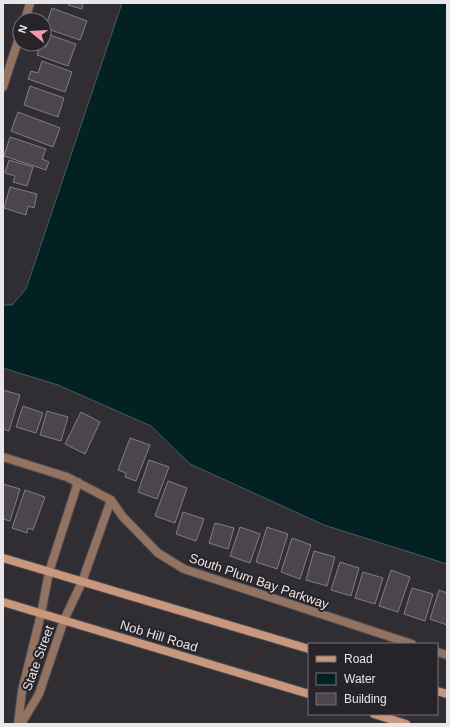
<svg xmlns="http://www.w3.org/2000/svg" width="450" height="727" viewBox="0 0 450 727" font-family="Arial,sans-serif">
  <rect width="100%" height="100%" fill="#312e33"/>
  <path fill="#032123" stroke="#485c5f" d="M122,3H447V564L324,525L190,464L151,426L58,385L3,368V305H12L26,289Z"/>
  <path fill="#4a464c" stroke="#817d84" d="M68,3H83L82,9L68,5Z
    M52,8L87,21L80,40L45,28Z
    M50,35L76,44L68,66L37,55L40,45L46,47Z
    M42,61L72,72L65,92L28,79L31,71L38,73Z
    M30,86L64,98L58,117L24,105Z
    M18,112L60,128L53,147L11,131Z
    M10,137L46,149L42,159L49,162L46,170L4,156Z
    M9,160L33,167L27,186L13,182L15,176L5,173Z
    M10,187L37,194L34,208L28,206L26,215L4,208Z
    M3,390L20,395L9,431L3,429Z
    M23,406L43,413L36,433L16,427Z
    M47,411L68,417L61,441L40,435Z
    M81,412L100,422L85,454L65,444Z
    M130,438L150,445L136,481L125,477L126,473L118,470Z
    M149,460L169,467L157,499L138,492Z
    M168,481L187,488L175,523L155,516Z
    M3,484L20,489L10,521L3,519Z
    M25,490L45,497L33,530L28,528L27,533L12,528Z
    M183,512L204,519L196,541L176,534Z
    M215,523L234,528L228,549L209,543Z
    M240,527L260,534L250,563L230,556Z
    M267,527L288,534L277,569L256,562Z
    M292,538L311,545L300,579L281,572Z
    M314,551L335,557L327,586L306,580Z
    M340,562L359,568L351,596L331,590Z
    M391,570L410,577L398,612L379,606Z
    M363,572L383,578L375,604L355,598Z
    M412,588L433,594L425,621L404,614Z
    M439,590L447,593V625L430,619Z"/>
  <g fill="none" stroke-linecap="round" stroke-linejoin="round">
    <defs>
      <path id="street" d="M25,20L30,3
        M3,87L20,35
        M3,457L67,477L111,500L123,517L158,553L184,569L412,644
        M437,652L447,655
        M18,724L22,691L41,614L49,572L78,482
        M21,724L39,694L64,620L82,582L111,500"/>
      <path id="secondary" d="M3,558L309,649
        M3,602L309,694
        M437,691L447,694
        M374,714L406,724"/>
    </defs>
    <use href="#street" stroke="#4e4b50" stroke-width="10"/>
    <use href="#secondary" stroke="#4e4b50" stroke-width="10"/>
    <use href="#street" stroke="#927361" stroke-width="8"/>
    <use href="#secondary" stroke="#c9987c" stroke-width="8"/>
  </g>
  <g text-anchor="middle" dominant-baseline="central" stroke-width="4" stroke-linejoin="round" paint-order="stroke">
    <g font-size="13" fill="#e9e6ea" stroke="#272429">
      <text transform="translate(259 581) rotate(19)">South Plum Bay Parkway</text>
      <text transform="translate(159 636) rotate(17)">Nob Hill Road</text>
      <text transform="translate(38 658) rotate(-70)">State Street</text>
    </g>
  </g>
  <rect width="450" height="727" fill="none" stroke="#e9e6ea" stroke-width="8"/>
  <rect x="308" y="643" width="130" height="72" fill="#272429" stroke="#757276"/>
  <rect x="316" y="656" width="20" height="6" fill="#c9987c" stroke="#757276"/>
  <text x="344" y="663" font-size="12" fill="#e9e6ea">Road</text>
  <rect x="316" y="673" width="20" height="12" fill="#032123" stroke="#757276"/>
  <text x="344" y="683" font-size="12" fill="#e9e6ea">Water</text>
  <rect x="316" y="693" width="20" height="12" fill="#4a464c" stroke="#757276"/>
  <text x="344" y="703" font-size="12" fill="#e9e6ea">Building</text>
  <g transform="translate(32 32) rotate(288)"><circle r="19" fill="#272429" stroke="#757276"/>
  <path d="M0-3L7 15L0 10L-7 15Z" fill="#f29ab0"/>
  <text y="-6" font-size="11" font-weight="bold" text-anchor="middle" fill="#e9e6ea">N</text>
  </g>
</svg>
